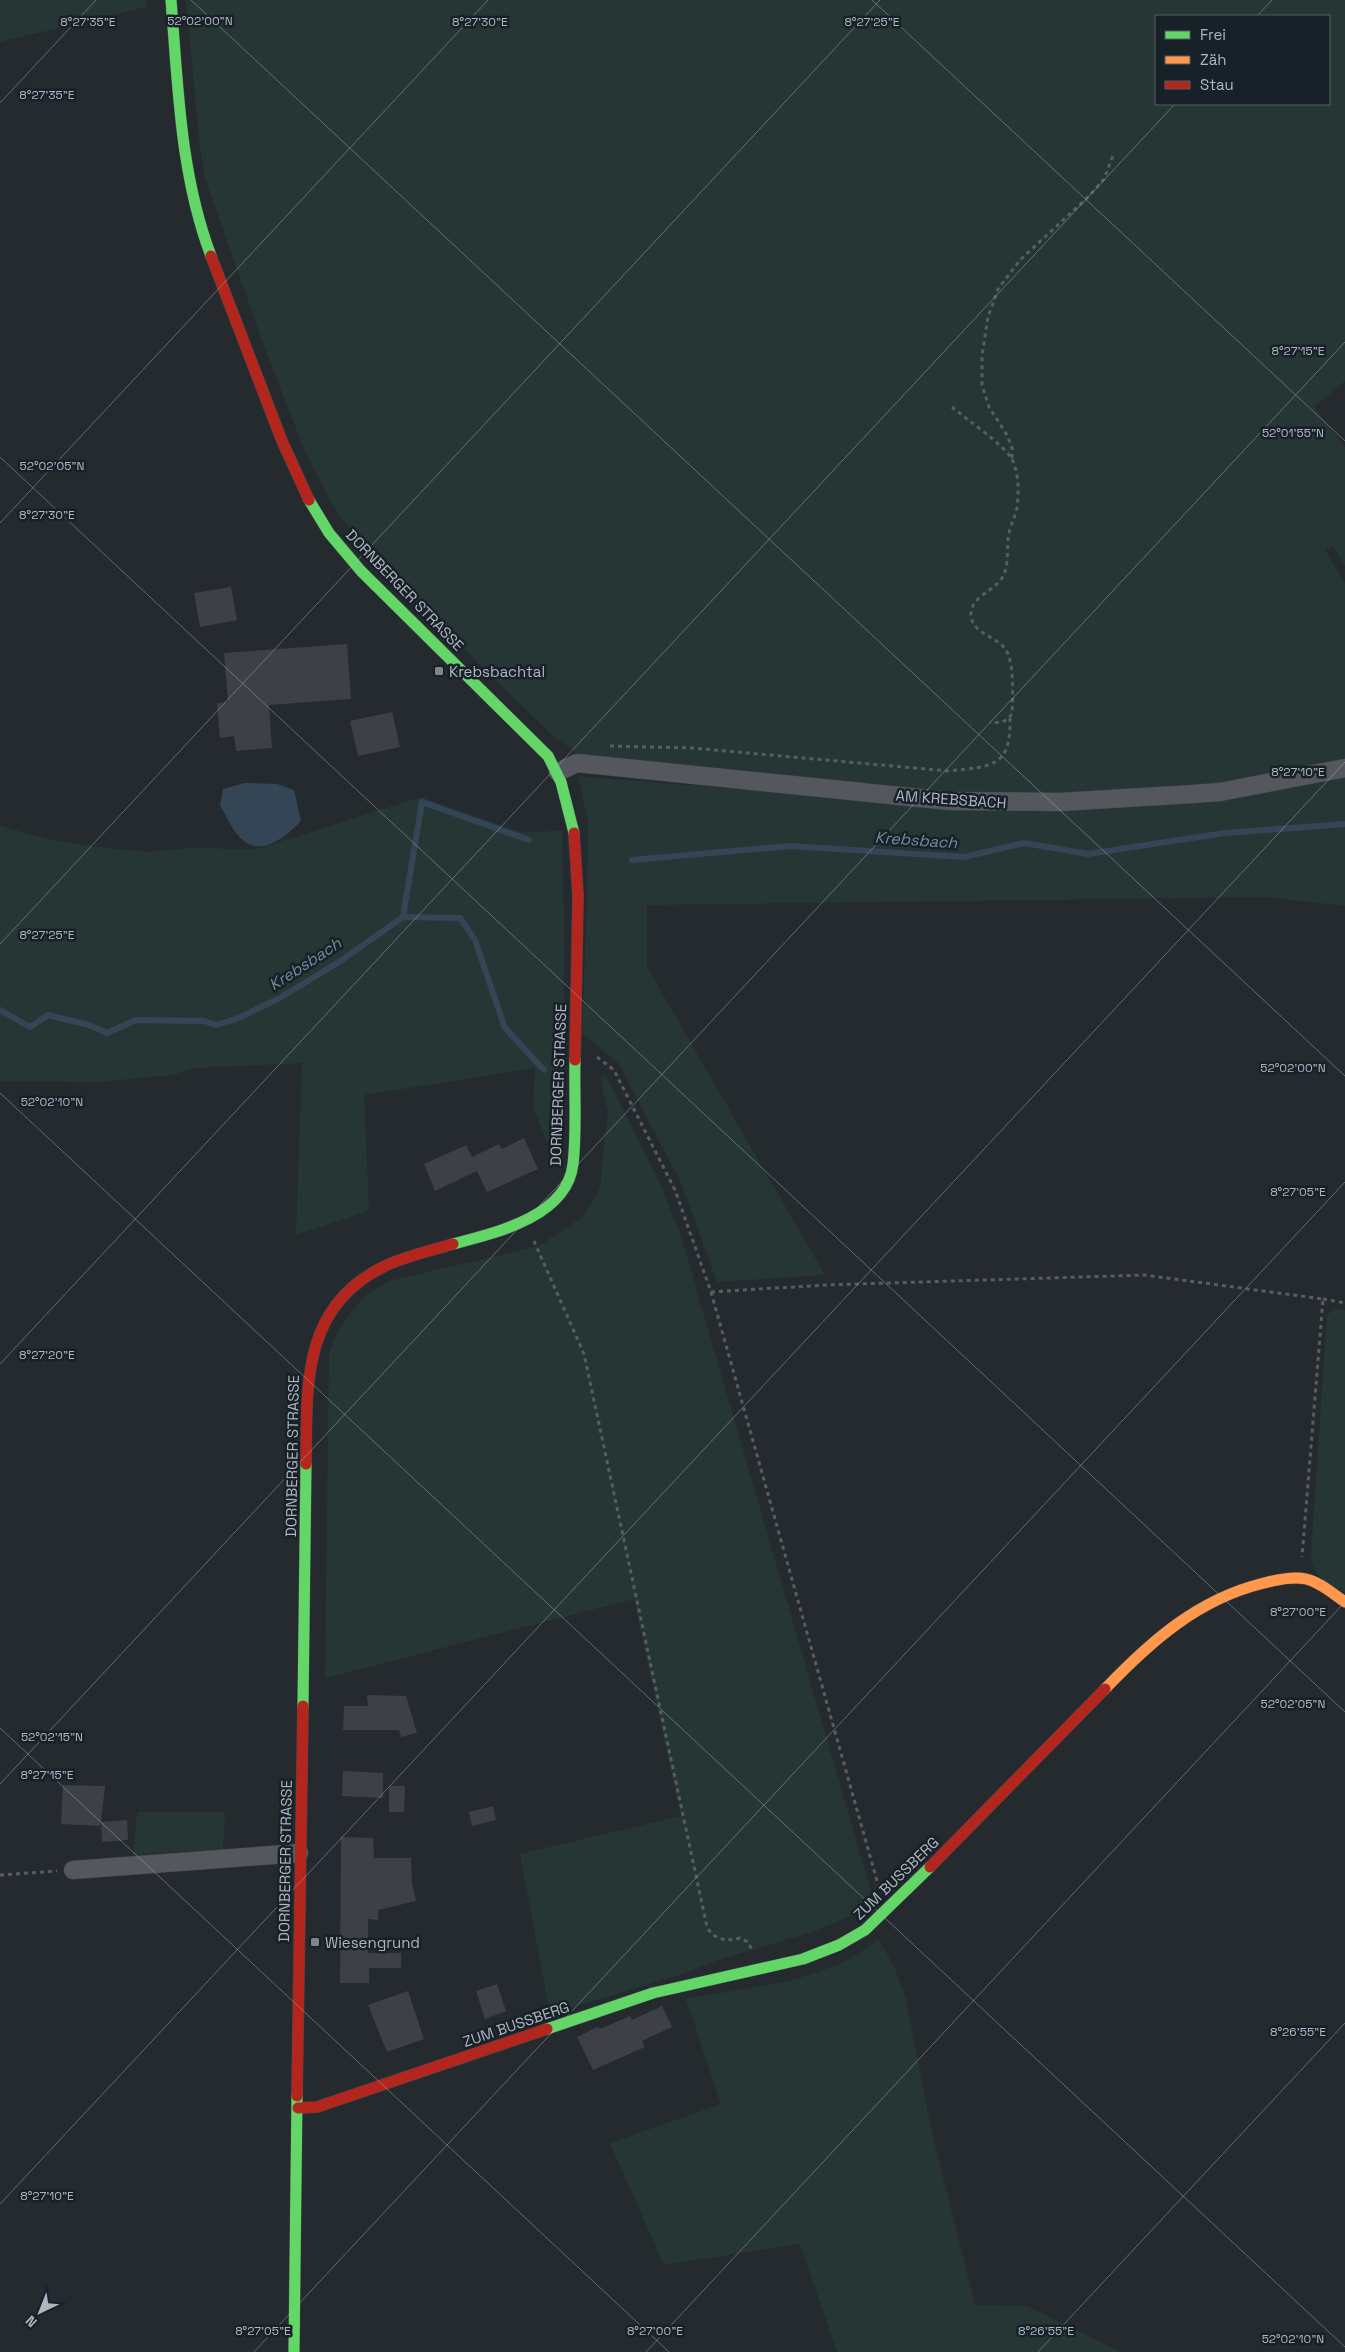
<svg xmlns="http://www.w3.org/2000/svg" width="1345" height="2352" viewBox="0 0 1345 2352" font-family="'Space Grotesk',sans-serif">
  <rect width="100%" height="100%" fill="#252a2f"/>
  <path fill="#263635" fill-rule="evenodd" d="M0,0H146V7L0,42Z
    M186,0H1345V381L1314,407L1345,447V566L1333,546L1325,550L1345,584V764L1219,788L1001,799L583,757L553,736L371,558L335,509L305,452L265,349L205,178L200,148ZM1156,16H1329V104H1156Z
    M1345,774V906L1267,897L647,905V967L825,1275L717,1282L682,1185L619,1064L582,1033L587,903L588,822L578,776L962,808Z
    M421,797L520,832L562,831L564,919L563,1139L547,1143L533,1107L535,1068L364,1095L369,1211L296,1235L302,1063L196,1068L172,1075L99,1082L0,1081V826L48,839L106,848L149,852L186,848L257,849Z
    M606,1075L658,1179L681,1236L872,1895L865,1910L812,1932L715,1961L679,1975L550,2014L520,1854L681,1816L634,1599L325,1678L329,1354L336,1335L351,1312L365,1296L389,1281L539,1246L584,1216L600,1188L608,1111L600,1078Z
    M1335,1309L1345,1311V1593C1327,1582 1313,1579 1311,1555L1327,1315Z
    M137,1812H225L223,1849L133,1855Z
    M878,1939L894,1966L906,1999L931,2129L975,2305L1027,2306L1121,2352H837L800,2244L664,2265L610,2143L721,2104L686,1999C749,1987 828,1983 878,1939Z"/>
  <path fill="#344555" d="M245,783L277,784L294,790L301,821C288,834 264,857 244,841C233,833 227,817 220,805L223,789Z"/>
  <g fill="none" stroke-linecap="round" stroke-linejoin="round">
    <path stroke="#344555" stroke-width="6" d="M632,860L789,846L964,857L1024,843L1088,854L1225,833L1345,824
      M403,917L460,918L475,940L505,1028L544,1070
      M0,1010L30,1027L48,1015L89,1025L107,1033L136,1020L204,1021L216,1025L236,1019L278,999L339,962L403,917L422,802L529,840"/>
  </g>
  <path fill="#3d4146" d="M231,587L237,620L200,627L194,593Z
    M347,644L351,699L269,705L272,748L236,751L234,736L220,738L217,703L228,702L224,653Z
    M392,712L400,747L358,756L350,721Z
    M524,1138L538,1169L487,1192L477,1171L435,1191L424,1164L466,1145L472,1157L499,1144L502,1149Z
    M367,1695L406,1696L417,1733L401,1737L399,1730H343L344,1706H368Z
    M343,1771L383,1773V1798L342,1796Z
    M63,1785L105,1786L101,1822L127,1820L128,1840L102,1842L101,1822L100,1826L61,1824Z
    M389,1786H405L404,1812H389Z
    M493,1806L496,1820L472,1826L469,1812Z
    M341,1837L373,1838L374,1858H411L412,1883L416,1901L378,1910V1920L368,1919V1953H401V1968H369V1983H340Z
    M497,1984L506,2011L485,2019L476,1991Z
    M408,1991L424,2039L387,2052L368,2005Z
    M662,2006L672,2027L642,2041L645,2047L593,2070L577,2037L597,2027L600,2029L630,2016L632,2020Z"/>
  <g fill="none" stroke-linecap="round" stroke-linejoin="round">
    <defs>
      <path id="street" d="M558,772L577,763L949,801L1060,802L1193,794L1220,792L1345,768
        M73,1870L299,1853"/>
      <path id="fast" d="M171,0C178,86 180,174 211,256
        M309,500L329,533L361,571L548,756L561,782L574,833
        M453,1244C495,1233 567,1217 573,1164C577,1130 574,1094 575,1060
        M303,1706L306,1464
        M547,2029L653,1993L803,1959L839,1945L865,1930L930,1867
        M294,2352L297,2096"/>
      <path id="slow" d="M1105,1689C1151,1641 1198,1599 1264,1583C1277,1580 1293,1576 1306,1579C1320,1582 1333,1594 1345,1602"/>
      <path id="jam" d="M211,256L282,441L309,500
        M574,833L578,896L575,1060
        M306,1464C307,1386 301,1306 385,1266C406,1256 430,1251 453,1244
        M930,1867L1105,1689
        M297,2096L303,1706
        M298,2108L317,2107L547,2029"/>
    </defs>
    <use href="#street" stroke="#42464a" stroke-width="19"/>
    <use href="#fast" stroke="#42464a" stroke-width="12"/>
    <use href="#slow" stroke="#42464a" stroke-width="12"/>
    <use href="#jam" stroke="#42464a" stroke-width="12"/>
    <path stroke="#585d62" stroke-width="3" stroke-dasharray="4 4" stroke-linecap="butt" d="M952,407C966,419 1004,445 1012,459C1019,474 1019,492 1017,508C1015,517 1011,524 1009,533C1006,547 1010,565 1002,578C994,591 972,596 971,613C970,634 996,635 1006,650C1014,662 1013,698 1012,713C1007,723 1000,723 990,722
      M1012,458V448L1007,435L989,407L982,385V355L988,317L998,289L1020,260L1089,196L1104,179L1114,153
      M610,746L692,748L948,771C991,766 1011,769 1010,718
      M597,1057L614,1070L675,1190L711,1292L879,1888
      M534,1241L584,1354L707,1927C714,1940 727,1942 740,1938L748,1942L752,1950
      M711,1292L826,1285L1144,1275L1323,1299L1302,1557
      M1323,1299L1345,1303
      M0,1875L57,1871"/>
    <use href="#street" stroke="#54585e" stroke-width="18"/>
    <use href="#fast" stroke="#63d668" stroke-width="11"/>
    <use href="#slow" stroke="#ff974d" stroke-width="11"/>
    <use href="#jam" stroke="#b3261e" stroke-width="11"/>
  </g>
  <path fill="none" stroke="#aeb7c1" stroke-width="1" stroke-opacity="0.45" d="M191,0L1345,1076M872,0L1345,441M1257,16L1272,0M0,103L96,0M0,457L1345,1712M0,523L488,0M0,944L880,0M0,1093L1345,2347M0,1364L1175,104M0,1728L669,2352M0,1784L1345,342M0,2204L1345,762M254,2352L1345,1182M646,2352L1345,1602M1038,2352L1345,2023"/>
  <g fill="#7e868e" stroke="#192128" stroke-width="2">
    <rect x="434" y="666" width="10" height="10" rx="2.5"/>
    <rect x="310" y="1937" width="10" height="10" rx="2.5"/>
  </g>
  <g text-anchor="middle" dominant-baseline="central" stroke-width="5" stroke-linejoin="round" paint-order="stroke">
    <g font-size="15" fill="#aeb7c1" stroke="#192128">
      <text transform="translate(405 590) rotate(46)">DORNBERGER STRASSE</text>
      <text transform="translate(951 799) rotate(4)">AM KREBSBACH</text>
      <text transform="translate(558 1085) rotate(-88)">DORNBERGER STRASSE</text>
      <text transform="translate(292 1456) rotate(-89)">DORNBERGER STRASSE</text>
      <text transform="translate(285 1861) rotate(-89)">DORNBERGER STRASSE</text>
      <text transform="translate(896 1878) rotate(-44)">ZUM BUSSBERG</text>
      <text transform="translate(516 2024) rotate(-19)">ZUM BUSSBERG</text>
    </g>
    <g font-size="15" fill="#aeb7c1" stroke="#192128" text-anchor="start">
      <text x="449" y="671">Krebsbachtal</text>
      <text x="325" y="1942">Wiesengrund</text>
    </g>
    <g font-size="16" font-style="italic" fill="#718ba2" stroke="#192128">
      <text transform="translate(916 840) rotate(4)">Krebsbach</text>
      <text transform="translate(305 964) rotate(-33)">Krebsbach</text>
    </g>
  </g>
  <g font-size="12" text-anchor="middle" fill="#aeb7c1" stroke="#192128" stroke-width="5" stroke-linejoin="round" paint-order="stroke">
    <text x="200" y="25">52°02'00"N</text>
    <text x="88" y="26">8°27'35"E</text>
    <text x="480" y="26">8°27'30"E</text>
    <text x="872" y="26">8°27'25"E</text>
    <text x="47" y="99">8°27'35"E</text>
    <text x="1298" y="355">8°27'15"E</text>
    <text x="1293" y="437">52°01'55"N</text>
    <text x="52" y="470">52°02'05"N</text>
    <text x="47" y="519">8°27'30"E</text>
    <text x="1298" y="776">8°27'10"E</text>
    <text x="47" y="939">8°27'25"E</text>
    <text x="1293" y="1072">52°02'00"N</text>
    <text x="52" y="1106">52°02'10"N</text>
    <text x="1298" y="1196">8°27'05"E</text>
    <text x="47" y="1359">8°27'20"E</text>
    <text x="1298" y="1616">8°27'00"E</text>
    <text x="1293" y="1708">52°02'05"N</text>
    <text x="52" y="1741">52°02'15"N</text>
    <text x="47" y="1779">8°27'15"E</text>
    <text x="1298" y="2036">8°26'55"E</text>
    <text x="47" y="2200">8°27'10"E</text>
    <text x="263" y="2335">8°27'05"E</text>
    <text x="655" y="2335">8°27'00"E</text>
    <text x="1046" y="2335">8°26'55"E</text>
    <text x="1293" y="2343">52°02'10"N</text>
  </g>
  <rect x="1155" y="15" width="175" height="90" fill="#192128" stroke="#555d65"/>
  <rect x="1165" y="31" width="25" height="8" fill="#63d668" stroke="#555d65"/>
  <text x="1200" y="40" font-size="15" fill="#aeb7c1">Frei</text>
  <rect x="1165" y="56" width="25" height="8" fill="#ff974d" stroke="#555d65"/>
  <text x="1200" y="65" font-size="15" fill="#aeb7c1">Zäh</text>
  <rect x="1165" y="81" width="25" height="8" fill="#b3261e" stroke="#555d65"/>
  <text x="1200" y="90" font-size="15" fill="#aeb7c1">Stau</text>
  <g transform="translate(40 2312) rotate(223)" stroke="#192128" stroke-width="4" paint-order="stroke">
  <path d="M0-4L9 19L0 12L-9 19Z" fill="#aeb7c1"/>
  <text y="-8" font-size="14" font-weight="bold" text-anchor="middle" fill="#aeb7c1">N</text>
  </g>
</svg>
